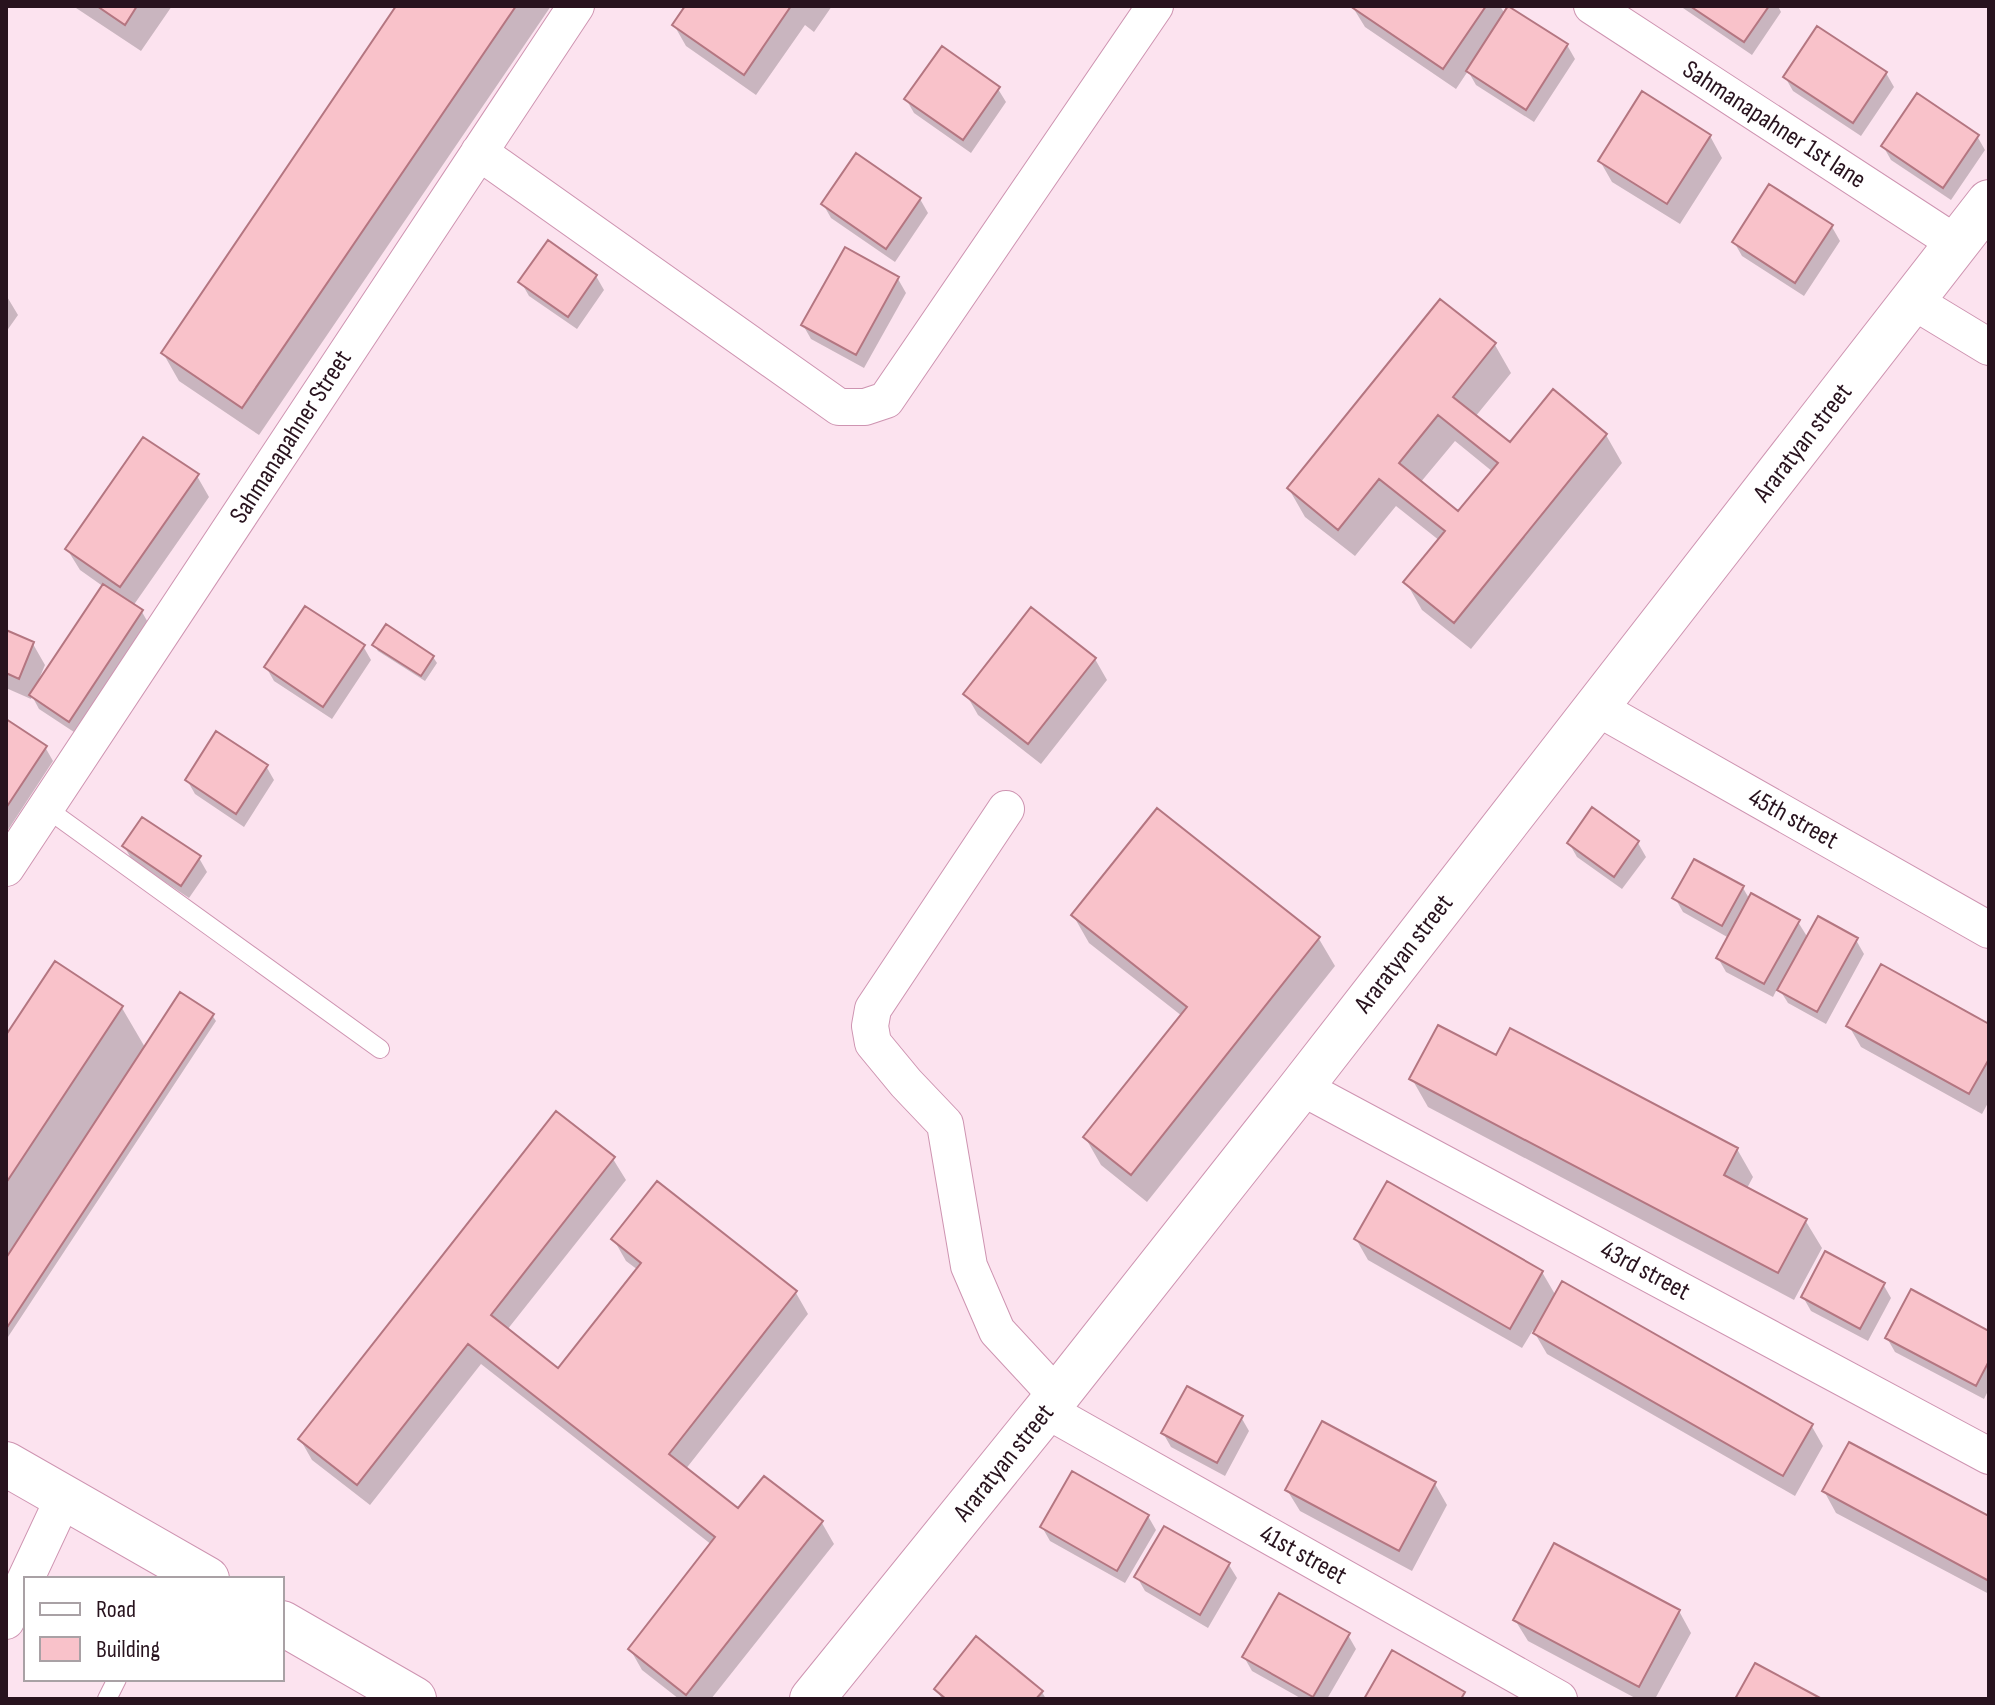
<svg xmlns="http://www.w3.org/2000/svg" width="1995" height="1705" viewBox="0 0 1995 1705" font-family="'Sofia Sans Condensed',sans-serif">
  <rect width="100%" height="100%" fill="#fce3ef"/>
  <path fill="#0003" fill-rule="evenodd" d="M73,6H172L141,51Z
    M398,6H551L259,435L179,381L163,353Z
    M687,6H832L814,32L805,25L756,95L686,46L674,25Z
    M1352,6H1500L1505,14L1567,45L1575,59L1534,122L1476,85L1468,71L1456,89L1365,27Z
    M1680,6H1778L1781,12L1752,55Z
    M1886,73L1894,87L1861,136L1793,91L1785,77Z
    M998,89L1006,102L971,153L914,113L906,99Z
    M1710,136L1722,158L1680,224L1612,182L1600,161Z
    M1977,136L1985,150L1951,200L1891,160L1883,146Z
    M920,199L928,213L895,262L831,218L823,204Z
    M1832,227L1840,241L1804,296L1742,256L1734,242Z
    M845,250L898,279L906,293L864,368L811,339L803,325Z
    M596,276L604,290L577,329L529,296L521,282Z
    M6,295L18,315L6,332Z
    M1495,345L1511,373L1475,417L1510,445L1606,435L1622,463L1471,649L1422,610L1406,582L1440,541L1396,506L1355,556L1305,517L1289,489ZM1455,441L1493,472L1459,514L1420,483Z
    M197,476L209,497L133,606L142,612L150,626L77,734L39,709L32,696L31,699L6,688V632L33,644L45,665L39,679L41,680L104,587L80,570L67,549Z
    M374,645L433,657L437,663L425,681L378,651Z
    M363,646L371,660L332,719L274,681L266,667Z
    M1095,659L1107,680L1041,764L978,715L966,694Z
    M6,722L45,747L53,761L6,833Z
    M266,766L274,780L244,827L195,794L187,780Z
    M1569,843H1638L1646,857L1622,889L1577,857Z
    M124,846L199,858L207,872L189,898L132,860Z
    M1743,888L1750,900L1798,922L1808,938L1856,940L1864,954L1826,1024L1788,1003L1778,987L1773,997L1726,972L1718,958L1729,938L1683,912L1675,898Z
    M1073,915L1319,939L1335,966L1147,1202L1101,1165L1085,1137L1182,1016L1089,943Z
    M122,1008L146,1049L212,1015L216,1021L6,1340V1038Z
    M1849,1026H1989V1101L1982,1114L1861,1047Z
    M1497,1058L1737,1149L1753,1177L1746,1190L1805,1220L1822,1248L1794,1300L1428,1107L1412,1079Z
    M613,1159L626,1180L507,1330L558,1371L638,1270L626,1261L614,1240L657,1184L796,1293L808,1314L685,1470L739,1511L822,1523L834,1544L711,1699H679L642,1670L630,1649L712,1545L481,1364L370,1505L312,1460L300,1439Z
    M1356,1239L1542,1272L1556,1296L1811,1425L1823,1446L1795,1496L1547,1354L1533,1330L1522,1348L1368,1260Z
    M1883,1284L1891,1298L1868,1341L1811,1311L1803,1297Z
    M1989,1333V1397L1987,1393L1984,1399L1895,1352L1887,1338Z
    M1241,1417L1249,1431L1225,1476L1171,1447L1163,1433Z
    M1435,1484L1447,1505L1412,1571L1300,1511L1287,1490Z
    M1824,1491L1989,1519V1594L1836,1513Z
    M1148,1516L1156,1530L1125,1583L1050,1541L1042,1527Z
    M1229,1565L1237,1578L1208,1628L1145,1591L1137,1577Z
    M1679,1611L1691,1633L1655,1699H1637L1528,1641L1515,1620Z
    M1348,1635L1356,1649L1327,1699H1302L1252,1671L1244,1657Z
    M936,1689L1042,1692L1046,1699H942Z"/>
  <path fill="#f9c2ca" stroke="#b47681" stroke-width="2" fill-rule="evenodd" d="M97,6H137L125,25Z
    M396,6H516L242,408L161,353Z
    M685,6H791L744,75L672,25Z
    M1350,6H1486L1443,69Z
    M1508,6L1568,44L1526,110L1466,71Z
    M1690,6H1769L1744,42Z
    M1817,26L1887,72L1853,123L1783,77Z
    M942,46L1000,87L963,140L904,99Z
    M1642,91L1711,135L1667,204L1598,161Z
    M1917,93L1979,135L1943,188L1881,146Z
    M856,153L921,198L886,249L821,204Z
    M1769,184L1833,225L1795,283L1732,242Z
    M548,240L597,275L568,317L518,282Z
    M845,247L899,277L856,355L801,325Z
    M1440,299L1496,343L1453,397L1510,442L1553,389L1607,434L1454,623L1403,582L1445,531L1379,479L1338,530L1287,488ZM1438,415L1498,463L1458,511L1399,463Z
    M143,437L199,474L120,587L65,549Z
    M103,584L143,610L69,722L29,695Z
    M305,606L365,645L323,707L264,667Z
    M1031,607L1096,658L1028,744L963,694Z
    M386,624L434,656L421,676L372,645Z
    M6,630L34,642L19,679L6,673Z
    M6,719L47,746L6,808Z
    M216,731L268,765L236,814L185,780Z
    M1592,807L1639,841L1614,877L1567,843Z
    M1157,808L1320,937L1131,1175L1083,1137L1187,1007L1071,915Z
    M142,817L201,856L181,886L122,846Z
    M1694,859L1744,886L1722,926L1672,898Z
    M1751,893L1800,920L1764,984L1716,958Z
    M1818,916L1858,938L1817,1012L1777,990Z
    M55,961L123,1006L6,1183V1035Z
    M1881,964L1989,1024V1059L1969,1094L1846,1026Z
    M180,992L214,1014L6,1329V1258Z
    M1438,1025L1496,1055L1510,1028L1738,1148L1724,1175L1807,1219L1778,1273L1409,1079Z
    M556,1111L615,1157L491,1315L558,1368L641,1263L611,1239L657,1181L797,1291L669,1454L738,1508L764,1476L823,1521L686,1695L628,1649L715,1537L468,1344L357,1485L298,1439Z
    M1387,1181L1543,1271L1510,1329L1354,1239Z
    M1825,1251L1885,1283L1860,1329L1801,1297Z
    M1562,1281L1813,1424L1783,1476L1533,1333Z
    M1911,1289L1989,1331V1361L1976,1386L1885,1338Z
    M1187,1386L1243,1416L1217,1463L1161,1433Z
    M1322,1421L1436,1482L1399,1551L1285,1490Z
    M1849,1442L1989,1516V1581L1822,1491Z
    M1072,1471L1149,1515L1117,1571L1040,1527Z
    M1164,1526L1230,1563L1200,1615L1134,1577Z
    M1554,1543L1680,1610L1639,1687L1513,1620Z
    M1279,1593L1350,1633L1313,1697L1242,1657Z
    M976,1636L1043,1691L1036,1699H946L934,1689Z
    M1392,1650L1465,1692L1461,1699H1364Z
    M1755,1663L1822,1699H1735Z"/>
  <g fill="none" stroke-linecap="round" stroke-linejoin="round">
    <defs>
      <path id="service" d="M46,808L380,1049
        M107,1699L117,1679"/>
      <path id="minor" d="M1592,6L1957,244
        M479,152L839,407H865L886,400L1155,6
        M1913,301L1989,347
        M1596,707L1989,930
        M1006,809L873,1009L870,1026L873,1043L906,1083L945,1124L969,1266L997,1331L1057,1396
        M6,868L576,6
        M1301,1087L1989,1456
        M1046,1410L1559,1699
        M6,1621L64,1497"/>
      <path id="tertiary" d="M6,1464L207,1579
        M282,1623L414,1699"/>
      <path id="secondary" d="M812,1699L1046,1410L1301,1087L1989,202"/>
    </defs>
    <use href="#service" stroke="#ce94b1" stroke-width="20"/>
    <use href="#minor" stroke="#ce94b1" stroke-width="38"/>
    <use href="#tertiary" stroke="#ce94b1" stroke-width="46"/>
    <use href="#secondary" stroke="#ce94b1" stroke-width="46"/>
    <use href="#service" stroke="#fff" stroke-width="18"/>
    <use href="#minor" stroke="#fff" stroke-width="36"/>
    <use href="#tertiary" stroke="#fff" stroke-width="44"/>
    <use href="#secondary" stroke="#fff" stroke-width="44"/>
  </g>
  <g text-anchor="middle" dominant-baseline="central" stroke-width="6" stroke-linejoin="round" paint-order="stroke">
    <g font-size="26" fill="#28131e" stroke="#fff">
      <text transform="translate(1774 125) rotate(33)">Sahmanapahner 1st lane</text>
      <text transform="translate(291 437) rotate(-57)">Sahmanapahner Street</text>
      <text transform="translate(1803 443) rotate(-52)">Araratyan street</text>
      <text transform="translate(1793 819) rotate(29)">45th street</text>
      <text transform="translate(1404 954) rotate(-52)">Araratyan street</text>
      <text transform="translate(1645 1271) rotate(28)">43rd street</text>
      <text transform="translate(1004 1463) rotate(-51)">Araratyan street</text>
      <text transform="translate(1303 1555) rotate(29)">41st street</text>
    </g>
  </g>
  <rect width="1995" height="1705" fill="none" stroke="#28131e" stroke-width="16"/>
  <rect x="24" y="1577" width="260" height="104" fill="#ffffff" stroke="#a9a1a5" stroke-width="2"/>
  <rect x="40" y="1603" width="40" height="12" fill="#ffffff" stroke="#a9a1a5" stroke-width="2"/>
  <text x="96" y="1617" font-size="24" fill="#28131e">Road</text>
  <rect x="40" y="1637" width="40" height="24" fill="#f9c2ca" stroke="#a9a1a5" stroke-width="2"/>
  <text x="96" y="1657" font-size="24" fill="#28131e">Building</text>
</svg>
